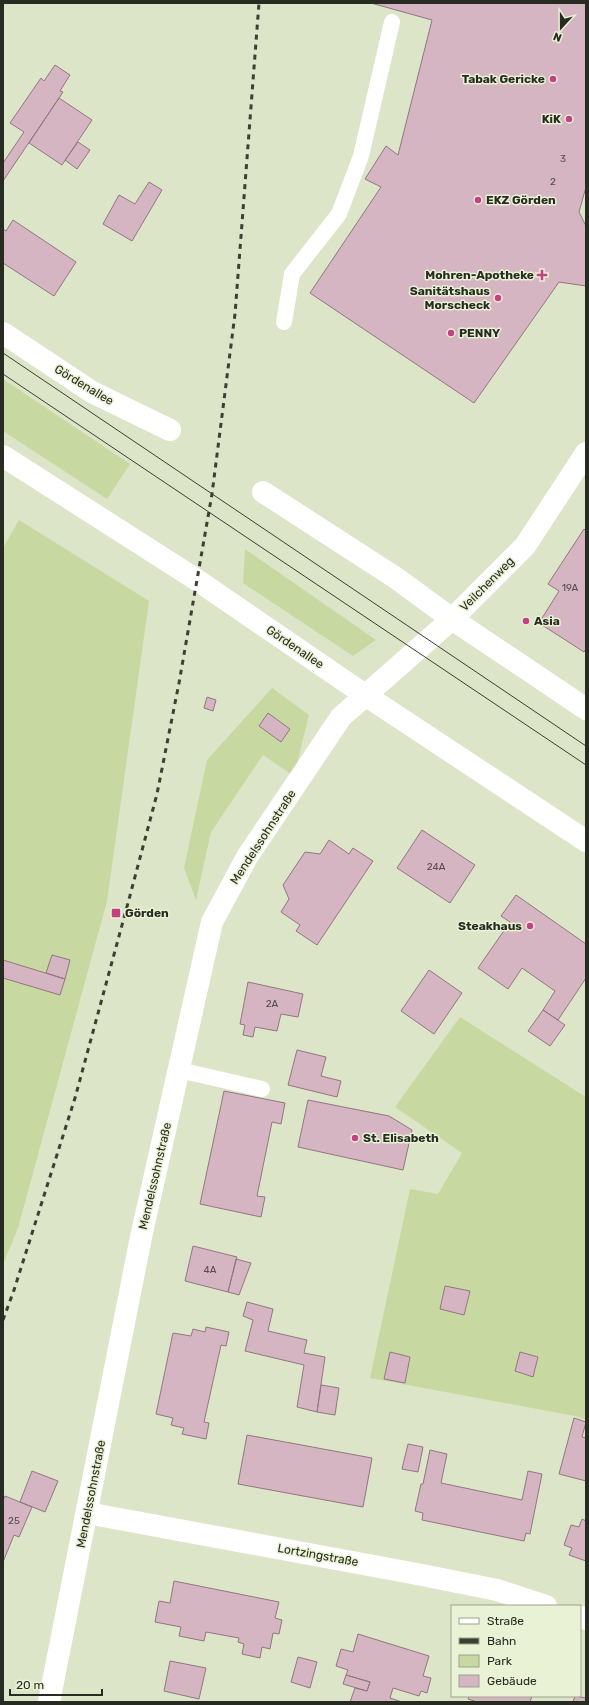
<svg xmlns="http://www.w3.org/2000/svg" width="589" height="1705" viewBox="0 0 589 1705" font-family="Rubik,sans-serif">
  <rect width="100%" height="100%" fill="#dce5c8"/>
  <path fill="#c8d8a1" d="M3,379L130,464L107,499L3,431Z
    M19,520L149,601L107,901L18,1228L3,1264V548Z
    M245,549L376,640L353,656L243,583Z
    M272,688L309,715L294,776L263,755L211,832L196,900L184,868L207,760Z
    M460,1017L586,1097V1420L575,1416L370,1378L410,1189L438,1194L462,1153L395,1107Z"/>
  <path fill="#d5b5c2" stroke="#927681" d="M371,3H586V187L579,212L586,226V286L559,282L474,403L310,293L381,187L365,179L386,146L398,155L432,20Z
    M55,65L70,75L60,91L63,92L59,98L3,181V163L24,132L10,123L41,78L44,81Z
    M59,98L92,120L62,165L29,143Z
    M78,142L90,150L77,169L65,160Z
    M149,182L162,190L132,241L103,224L119,195L135,204Z
    M13,220L76,262L54,296L3,263V229L6,231Z
    M584,529L586,531V649L584,652L539,623L559,591L548,584Z
    M207,697L216,700L213,711L204,708Z
    M268,713L290,729L281,742L259,726Z
    M422,830L475,865L450,903L397,868Z
    M329,840L349,854L353,848L373,861L317,945L296,931L300,925L281,912L289,899L283,885L305,852L320,854Z
    M516,895L586,944V978L558,1020L543,1010L555,991L522,968L508,989L478,968L510,922L501,916Z
    M52,955L70,960L65,979L46,973Z
    M3,960L65,979L60,995L3,978Z
    M429,970L462,993L434,1034L401,1011Z
    M248,982L303,994L298,1017L281,1014L277,1031L255,1027L253,1037L243,1035L245,1025L240,1024Z
    M543,1010L565,1025L550,1046L528,1031Z
    M297,1050L326,1057L321,1076L341,1081L337,1097L288,1085Z
    M224,1091L285,1103L281,1124L272,1122L257,1196L265,1197L261,1217L200,1204Z
    M308,1100L389,1116L412,1130L403,1170L298,1147Z
    M193,1246L237,1257L228,1292L185,1281Z
    M236,1259L251,1263L239,1295L228,1292Z
    M445,1286L470,1291L464,1315L440,1309Z
    M247,1302L273,1309L268,1331L307,1340L304,1353L325,1357L317,1412L297,1407L304,1365L245,1351L253,1320L243,1316Z
    M206,1327L229,1332L226,1346L221,1345L204,1422L209,1423L206,1439L182,1434L184,1428L171,1425L173,1418L156,1414L173,1333L191,1336L193,1329L205,1332Z
    M390,1352L410,1357L405,1383L384,1379Z
    M520,1352L538,1357L533,1377L515,1371Z
    M321,1385L339,1388L335,1415L317,1412Z
    M574,1418L586,1422L582,1437L586,1438V1481L559,1474Z
    M247,1435L372,1458L363,1507L238,1484Z
    M408,1444L423,1447L418,1472L402,1469Z
    M430,1450L447,1454L441,1483L522,1500L528,1471L542,1474L530,1534L526,1533L524,1541L422,1520L423,1513L415,1511L421,1484H423Z
    M32,1471L58,1481L45,1512L20,1502Z
    M5,1496L32,1507L19,1537L14,1535L3,1562V1500Z
    M582,1519L586,1521V1561L569,1555L572,1548L564,1545L571,1525L579,1527Z
    M174,1581L279,1602L275,1618L282,1620L279,1634L273,1633L270,1649L262,1647L260,1658L242,1654L244,1644L238,1642L239,1638L206,1632L204,1641L179,1636L181,1627L155,1622L159,1601L170,1603Z
    M358,1634L429,1656L423,1676L431,1678L427,1693L421,1691L419,1696L393,1688L390,1698L402,1702H350L355,1688L367,1691L370,1682L346,1675L348,1670L336,1666L341,1649L353,1652Z
    M298,1657L317,1662L310,1688L291,1682Z
    M170,1661L206,1668L199,1699L164,1691Z
    M346,1675L370,1682L367,1691L343,1684Z
    M469,1696H532L530,1702H477L468,1699Z
    M575,1696L586,1698V1702H573Z"/>
  <g fill="none" stroke-linecap="round" stroke-linejoin="round">
    <path stroke="#fff" stroke-width="16" d="M284,322L292,274L339,214L361,156L392,22
      M179,1070L262,1089"/>
    <path stroke="#fff" stroke-width="22" d="M3,333L92,392L170,430
      M263,492L396,578L452,619L586,709
      M87,1513L417,1574L497,1590L546,1606
      M580,1617L586,1619
      M49,1702L141,1237L212,922L247,857L341,717L452,619L525,546L586,453"/>
    <path stroke="#fff" stroke-width="22" d="M3,456L197,580L365,695L586,841"/>
    <path stroke="#3c4034" stroke-width="1" d="M3,353L586,746
      M3,374L586,765"/>
    <path stroke="#3c4034" stroke-width="3" stroke-dasharray="5 5" stroke-linecap="butt" d="M3,1320L14,1290L75,1098L128,903L157,794L179,683L212,494L235,314L259,3"/>
  </g>
  <g fill="#c44185" stroke="#e9f2d5" stroke-width="1.5">
    <circle cx="553" cy="79" r="4"/>
    <circle cx="569" cy="119" r="4"/>
    <circle cx="478" cy="200" r="4"/>
    <path d="M540 269h4v4h4v4h-4v4h-4v-4h-4v-4h4z"/>
    <circle cx="498" cy="298" r="4"/>
    <circle cx="451" cy="333" r="4"/>
    <circle cx="526" cy="621" r="4"/>
    <rect x="111" y="908" width="10" height="10" rx="2"/>
    <circle cx="530" cy="926" r="4"/>
    <circle cx="355" cy="1138" r="4"/>
  </g>
  <g text-anchor="middle" dominant-baseline="central" stroke-width="3" stroke-linejoin="round" paint-order="stroke">
    <g font-size="10" fill="#534e49">
      <text x="563" y="159">3</text>
      <text x="553" y="182">2</text>
      <text x="570" y="588">19A</text>
      <text x="436" y="867">24A</text>
      <text x="272" y="1004">2A</text>
      <text x="210" y="1270">4A</text>
      <text x="14" y="1521">25</text>
    </g>
    <g font-size="12" font-weight="bold" fill="#282b21" stroke="#e9f2d5" text-anchor="end">
      <text x="545" y="79">Tabak Gericke</text>
      <text x="561" y="119">KiK</text>
      <text x="486" y="200" text-anchor="start">EKZ Görden</text>
      <text x="534" y="275">Mohren-Apotheke</text>
      <text x="490" y="291">Sanitätshaus<tspan x="490" dy="14">Morscheck</tspan></text>
      <text x="459" y="333" text-anchor="start">PENNY</text>
      <text x="534" y="621" text-anchor="start">Asia</text>
      <text x="125" y="913" text-anchor="start">Görden</text>
      <text x="522" y="926">Steakhaus</text>
      <text x="363" y="1138" text-anchor="start">St. Elisabeth</text>
    </g>
    <g font-size="12" fill="#282b21" stroke="#e9f2d5">
      <text transform="translate(84 385) rotate(31)">Gördenallee</text>
      <text transform="translate(487 584) rotate(-45)">Veilchenweg</text>
      <text transform="translate(295 647) rotate(34)">Gördenallee</text>
      <text transform="translate(263 837) rotate(-57)">Mendelssohnstraße</text>
      <text transform="translate(155 1176) rotate(-77)">Mendelssohnstraße</text>
      <text transform="translate(91 1494) rotate(-79)">Mendelssohnstraße</text>
      <text transform="translate(318 1555) rotate(10)">Lortzingstraße</text>
    </g>
  </g>
  <rect width="589" height="1705" fill="none" stroke="#282b21" stroke-width="8"/>
  <rect x="451" y="1605" width="130" height="92" fill="#e9f2d5" stroke="#9ca28d"/>
  <rect x="459" y="1618" width="20" height="6" fill="#ffffff" stroke="#9ca28d"/>
  <text x="487" y="1625" font-size="12" fill="#282b21">Straße</text>
  <rect x="459" y="1638" width="20" height="6" fill="#3c4034" stroke="#9ca28d"/>
  <text x="487" y="1645" font-size="12" fill="#282b21">Bahn</text>
  <rect x="459" y="1655" width="20" height="12" fill="#c8d8a1" stroke="#9ca28d"/>
  <text x="487" y="1665" font-size="12" fill="#282b21">Park</text>
  <rect x="459" y="1675" width="20" height="12" fill="#d5b5c2" stroke="#9ca28d"/>
  <text x="487" y="1685" font-size="12" fill="#282b21">Gebäude</text>
  <g transform="translate(561 28) rotate(201)" stroke="#e9f2d5" stroke-width="3" paint-order="stroke">
  <path d="M0-3L7 15L0 10L-7 15Z" fill="#282b21"/>
  <text y="-6" font-size="11" font-weight="bold" text-anchor="middle" fill="#282b21">N</text>
  </g>
  <path d="M10 1689v6h92v-6" fill="none" stroke="#282b21" stroke-width="2"/>
  <text x="16" y="1689" font-size="12" fill="#282b21" stroke="#e9f2d5" stroke-width="3" paint-order="stroke">20 m</text>
</svg>
